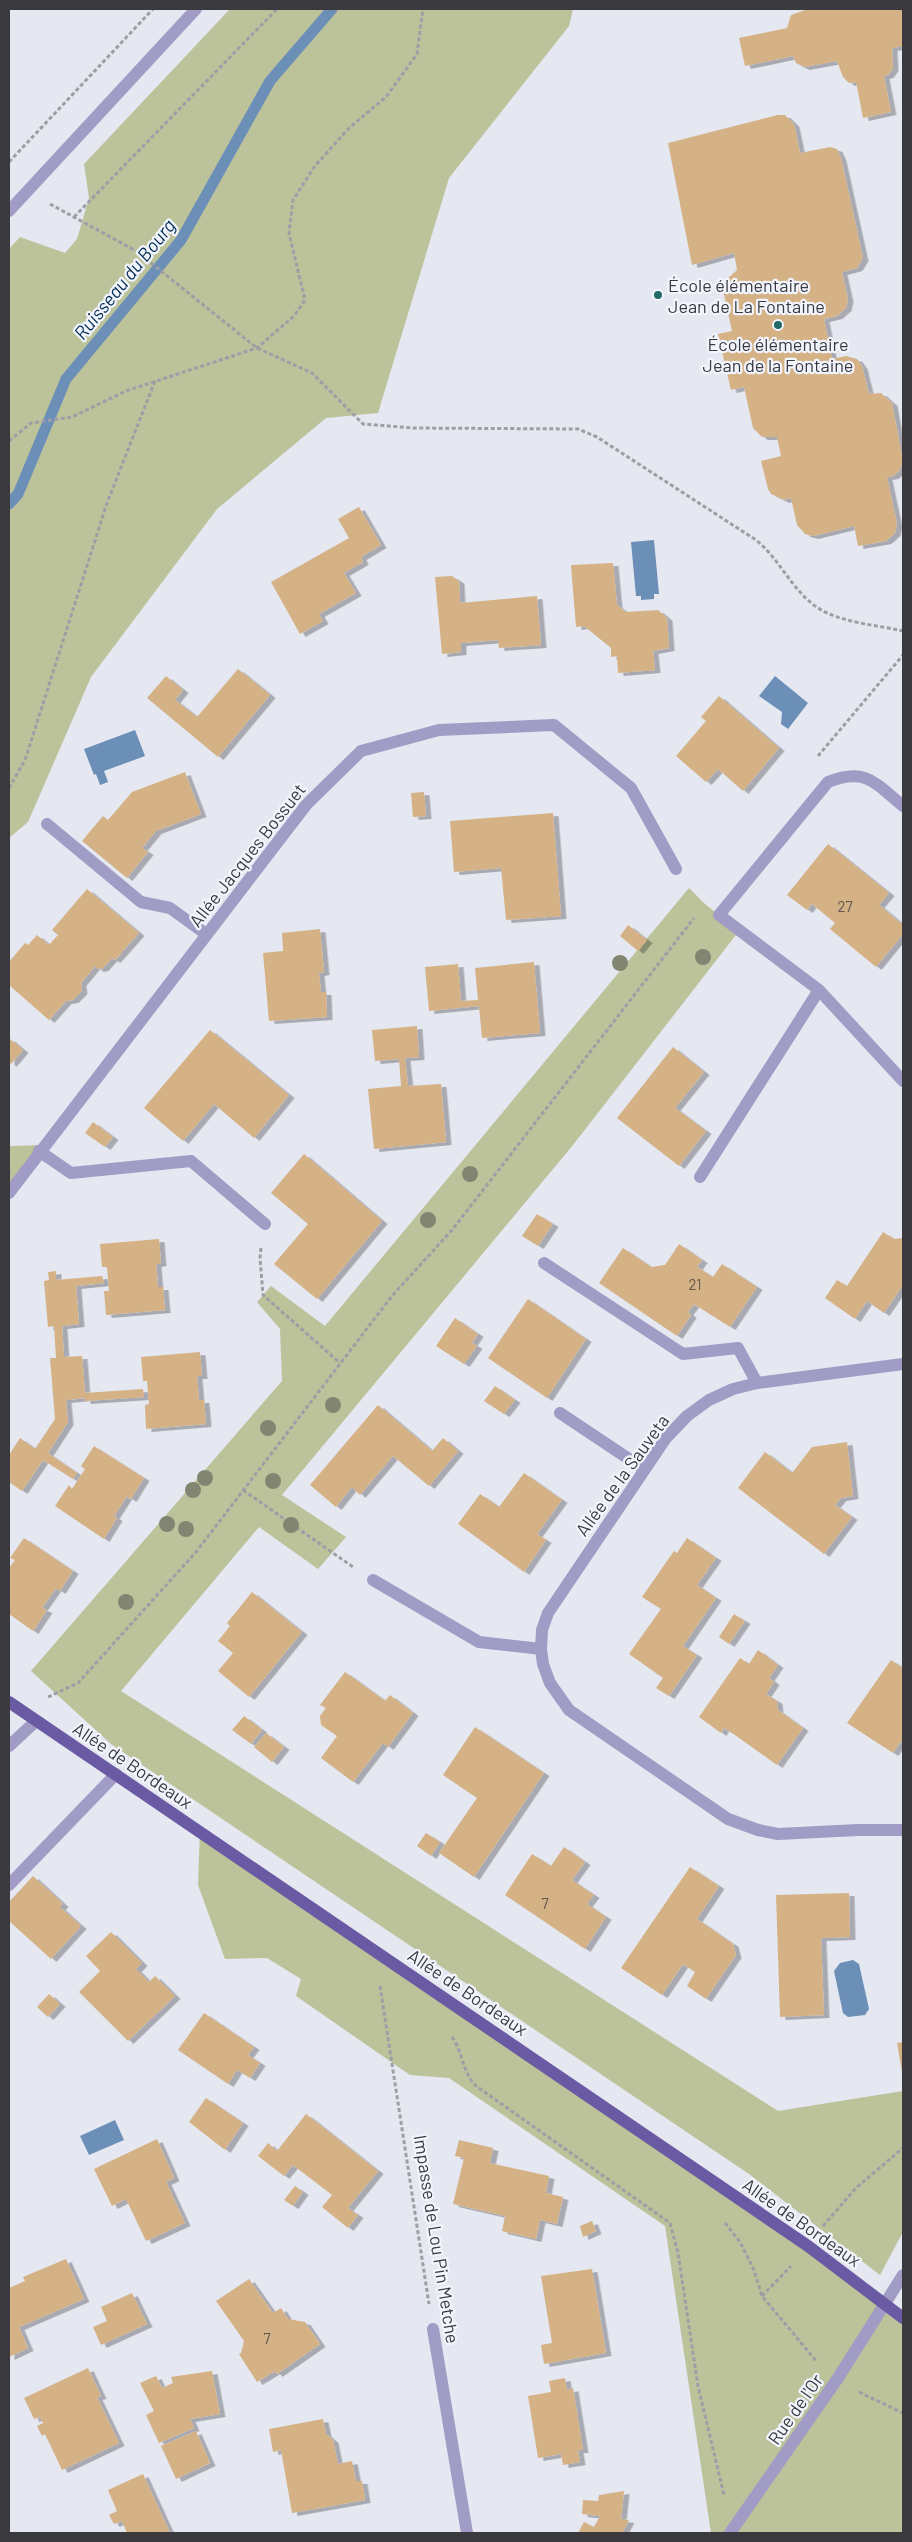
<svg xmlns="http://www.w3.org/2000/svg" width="912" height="2542" viewBox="0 0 912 2542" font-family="Barlow,sans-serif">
  <defs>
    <filter id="shadow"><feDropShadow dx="5.5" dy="3" stdDeviation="0" flood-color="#0004"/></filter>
  </defs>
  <rect width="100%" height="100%" fill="#e5e7f1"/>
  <path fill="#bcc29a" d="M230,9H573L569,26L449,178L378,413L326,418L217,509L91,677L28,822L9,838V249L20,237L65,253L77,239L89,198L84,164Z
    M689,888L705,904L739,931L573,1145L282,1495L346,1537L318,1569L259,1527L121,1691L778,2111L903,2091V2232L880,2275L749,2174L111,1744L31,1671L282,1381L280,1329L257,1302L271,1286L325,1326Z
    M44,1145L9,1193V1146Z
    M200,1831L903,2318V2533H711L665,2226L449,2078L410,2075L296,1996L301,1979L267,1958L225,1959L198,1885Z"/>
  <path fill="#6b8fb7" d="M654,540L659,594H654V599L641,600V596H636L631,542Z
    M775,676L808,703L788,729L781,724L782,712L759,696Z
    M135,730L145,756L104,771L108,782L100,785L96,774L94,775L84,749Z
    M853,1960L859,1964L869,2009L865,2015L848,2017L843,2013L834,1971L840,1963Z
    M115,2120L124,2140L89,2155L80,2136Z"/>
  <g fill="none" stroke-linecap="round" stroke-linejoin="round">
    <path stroke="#6b8fb7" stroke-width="11" d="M9,504L18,494L66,379L181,240L270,81L332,9"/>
  </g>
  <path fill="#d5b285" filter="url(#shadow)" d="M808,9H903V46L892,48L893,68L888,75L884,76L891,112L863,118L856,82L849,83L843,77L837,61L804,67L796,63L793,56L745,66L739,38L787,28L791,15Z
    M778,115H785L794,124L800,153L830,147L837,149L841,158L863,258L857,268L842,272L848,299L846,308L837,316L824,319L832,359L846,356L857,359L862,366L869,394L881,393L892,403L903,462L899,471L893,476L887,477L897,524L895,533L886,541L858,546L854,526L813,536L805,534L797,525L791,498L784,500L771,494L768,489L761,461L781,456L777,437H762L753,428L744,387L731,390L718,334L732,331L723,290L726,280L737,270L734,253L692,265L668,143Z
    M359,507L381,545L361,557L363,562L344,573L356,593L319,614L323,621L300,634L271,582L349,538L338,519Z
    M613,563L617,605L626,612L658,610L667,618L669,648L653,651L655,670L618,673L617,656L611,657V648L584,626L576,627L571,565Z
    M452,576L459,581L460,603L537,596L541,645L499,648L498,640L461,643V652L442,654L435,577Z
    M238,669L270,695L218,757L147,698L166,676L183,690L175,700L197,717Z
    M719,696L779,748L743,791L718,769L706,782L676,756L706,721L701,717Z
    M185,772L201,814L156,831L142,848L148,852L127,878L82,841L103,816L108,820L132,792Z
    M424,792L426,816L413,817L411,793Z
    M553,813L561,916L506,920L501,868L454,872L450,821Z
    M828,844L889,893L879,905L903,925V934L876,967L830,929L835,923L812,904L807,910L787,895Z
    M87,889L139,933L115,960L112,958L103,968L98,969L95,966L81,983L82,991L73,1000L66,1001L49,1020L9,985V962L25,943L28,945L37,935L49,945L58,935L52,930Z
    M628,925L647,940L638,951L620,936Z
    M320,929L324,972L319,973L321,992H326L327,1017L269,1021L263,953L283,951L282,933Z
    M534,962L540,1033L482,1038L479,1006L429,1011L425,967L458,964L461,1001L478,1000L475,968Z
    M417,1026L419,1057L405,1058L408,1086L441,1084L446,1142L374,1149L368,1089L401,1086L399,1059L375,1061L372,1030Z
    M210,1030L289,1095L254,1138L214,1104L183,1141L144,1108Z
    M9,1038L23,1050L11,1064L9,1062Z
    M673,1047L704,1072L675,1108L706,1131L679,1166L617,1118Z
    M93,1122L113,1137L105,1147L85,1133Z
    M304,1154L382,1221L317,1299L274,1264L308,1224L271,1193Z
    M537,1214L553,1224L538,1246L522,1236Z
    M883,1232L894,1239L903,1238V1285L884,1313L867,1301L855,1319L825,1298L837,1280L847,1286Z
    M159,1239L161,1263L156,1264L158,1287H163L165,1310L106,1315L104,1291H109L107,1267H102L100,1244Z
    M679,1244L702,1260L697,1267L713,1277L722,1264L757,1287L730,1327L694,1304L688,1312L691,1315L677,1336L599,1283L623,1248L651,1267L665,1265Z
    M56,1271V1280L102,1276L103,1279L104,1283L76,1286L79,1324L62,1326L64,1357L82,1356L85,1393L143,1389L144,1397L85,1401V1398L66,1400L68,1422L48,1453L77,1473L73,1479L43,1460L22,1491L9,1482V1455L20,1438L35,1449L55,1419L50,1358H56L54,1326L48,1327L44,1281L49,1280L48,1272Z
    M528,1299L586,1339L547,1398L488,1358Z
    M455,1318L478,1334L472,1343L477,1346L464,1364L436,1346Z
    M200,1352L202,1376H197L199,1400H204L206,1424L146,1429L145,1405L149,1404L147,1381H143L141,1357Z
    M495,1386L515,1400L504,1414L484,1401Z
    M378,1405L432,1451L443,1438L458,1451L429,1486L393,1456L360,1495L352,1487L336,1507L310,1485Z
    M847,1442L853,1496L841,1498L835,1505L852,1517L824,1554L738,1488L765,1452L792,1473L812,1447Z
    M94,1446L144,1478L131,1499L127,1496L114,1516L117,1518L104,1539L55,1506L69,1485L72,1489L85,1469L81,1466Z
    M524,1473L562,1500L537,1534L546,1540L524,1572L458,1524L480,1494L499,1507Z
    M24,1538L73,1571L60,1591L56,1588L42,1608L47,1610L33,1631L9,1614V1568L15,1560L10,1558Z
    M687,1538L716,1558L697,1585L716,1598L683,1646L697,1655L669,1696L656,1688L663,1678L629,1654L661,1609L642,1597L674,1551L677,1553Z
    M252,1592L302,1632L249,1697L218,1671L233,1653L218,1641L230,1626L227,1623Z
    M734,1614L745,1621L729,1644L719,1637Z
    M758,1650L778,1665L769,1678L774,1682L766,1694L777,1701L778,1710L803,1728L777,1765L735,1735L724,1728L721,1733L699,1717L740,1658L749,1664Z
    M891,1660L903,1668V1743L901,1741L893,1753L847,1723Z
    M345,1672L385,1701L390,1695L413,1713L388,1747L383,1743L353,1782L321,1758L337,1736L321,1725L320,1716L326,1708L320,1705Z
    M244,1716L262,1730L251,1744L232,1730Z
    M475,1727L544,1773L474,1877L439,1853L477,1798L443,1775Z
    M266,1733L284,1747L272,1762L254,1747Z
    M426,1833L440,1842L431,1856L417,1846Z
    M564,1847L585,1862L572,1880L594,1895L587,1904L606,1917L585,1949L505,1895L532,1854L551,1866Z
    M690,1867L719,1886L697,1919L733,1944L736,1955L706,1999L687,1986L695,1972L683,1964L662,1995L621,1968Z
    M33,1876L63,1904L60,1907L81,1926L51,1959L9,1921V1902Z
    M849,1893L850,1937L821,1938L824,2015L780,2017L776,1895Z
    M111,1932L142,1963L136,1969L149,1982L155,1976L175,1996L128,2041L79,1992L100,1971L86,1956Z
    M49,1994L60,2004L48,2017L37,2007Z
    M204,2013L254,2047L248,2055L260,2063L250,2078L237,2070L228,2084L178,2050Z
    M903,2042V2072H902L897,2043Z
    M206,2098L243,2123L225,2150L189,2122Z
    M306,2114L378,2171L348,2208L358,2215L348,2228L322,2207L332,2195L293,2165L284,2176L258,2156L268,2143L277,2151Z
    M157,2139L174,2178L166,2182L185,2223L146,2241L126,2199L112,2206L94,2169Z
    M459,2140L493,2148L490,2163L549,2176L546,2193L563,2197L557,2224L540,2220L536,2239L502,2231L505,2216L453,2204L464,2158L455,2156Z
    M295,2186L303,2192L293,2206L284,2200Z
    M592,2221L596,2231L583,2237L580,2226Z
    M66,2259L84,2299L19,2327L28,2348L9,2357V2288L25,2281L23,2277Z
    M592,2269L606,2353L544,2364L541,2345L552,2343L541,2276Z
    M249,2279L273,2313L281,2308L288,2319L305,2322L320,2344L277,2374L275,2371L257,2382L239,2354L241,2353L244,2341L216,2301Z
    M132,2293L147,2324L101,2345L93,2327L107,2321L101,2307Z
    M88,2368L101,2396L97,2397L119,2443L62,2470L45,2434L42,2436L37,2426L43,2423L40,2417L34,2419L24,2398Z
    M212,2371L220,2414L190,2419L194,2428L159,2443L146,2415L154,2411L140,2383L156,2376L162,2388L173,2383L171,2377Z
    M565,2378L567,2390L573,2388L583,2450H578L580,2462L563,2465L561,2454L538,2458L528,2396L551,2392L549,2381Z
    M323,2419L326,2434L333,2440L338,2464L352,2461L356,2481H362L365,2500L292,2513L281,2450L273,2452L269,2429Z
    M196,2431L210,2463L176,2479L161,2446Z
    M143,2474L170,2533H127L122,2521L114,2524L109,2515L117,2511L108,2490Z
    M624,2491L621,2519L629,2520L622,2533H578L584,2522L594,2527L600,2516L582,2514L583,2500L598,2501L599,2495Z"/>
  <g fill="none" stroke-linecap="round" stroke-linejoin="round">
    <path stroke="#9d9ea6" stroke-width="3" stroke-dasharray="4 2.5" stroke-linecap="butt" d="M9,162L153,9
      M50,204L136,251L257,348L312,373L363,424L414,428L578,429L597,437L756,540C780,559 792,591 818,608C842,623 877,625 903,631
      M74,217L277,9
      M9,441L31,423L72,417L126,391L257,348L294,316L305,300L289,233L293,200L315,166L349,128L386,97L417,54L423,9
      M818,756L903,655
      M9,788L25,760L107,503L155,381
      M261,1248L260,1258L263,1295L340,1363
      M243,1490L353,1567
      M48,1697L78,1683L196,1552L392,1296L452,1230L694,918
      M380,1986L429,2304
      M452,2037C463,2052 462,2072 476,2086L670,2223L678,2253L698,2386L724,2495
      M725,2223L740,2242L754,2270L762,2296L817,2362
      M823,2226L856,2188L903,2148
      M762,2296L791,2266
      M859,2392L903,2413"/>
    <path stroke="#a19cc5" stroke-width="12" d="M9,211L196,9
      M903,806C875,783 866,767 828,782L719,915L819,990L903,1081
      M47,824L141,902L170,908L206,934
      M39,1151L71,1173L191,1161L265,1224
      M700,1177L819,990
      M9,1193L306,805L361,751L439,730L554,725L631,788L676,869
      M544,1263L683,1354L738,1348L757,1383
      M903,1364L757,1383L733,1389L709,1400L687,1416L666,1438L548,1613L542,1630L541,1649L543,1664L550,1683L569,1710L728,1819L758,1830L778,1834L858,1830H903
      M560,1413L644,1469
      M373,1580L479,1642L541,1649
      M9,1746L36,1721
      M9,1885L116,1774
      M433,2329L467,2533
      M730,2533L838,2378L903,2275"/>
    <path stroke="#695aa3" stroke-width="12" d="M9,1702L808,2246L903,2318"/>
  </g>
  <g fill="#828572">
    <circle cx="703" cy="957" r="8"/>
    <circle cx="620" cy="963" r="8"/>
    <circle cx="470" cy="1174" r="8"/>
    <circle cx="428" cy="1220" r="8"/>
    <circle cx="333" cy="1405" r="8"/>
    <circle cx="268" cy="1428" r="8"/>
    <circle cx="205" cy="1478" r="8"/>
    <circle cx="273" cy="1481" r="8"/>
    <circle cx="193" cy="1490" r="8"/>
    <circle cx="167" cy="1524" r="8"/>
    <circle cx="291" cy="1525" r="8"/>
    <circle cx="186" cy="1529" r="8"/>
    <circle cx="126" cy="1602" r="8"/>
  </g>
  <g fill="#1f6a65" stroke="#f3f5fe" stroke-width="2">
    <circle cx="658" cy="295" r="5"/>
    <circle cx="778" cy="325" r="5"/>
  </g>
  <g text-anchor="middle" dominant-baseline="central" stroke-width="4.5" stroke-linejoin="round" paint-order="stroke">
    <g font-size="15" fill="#615850">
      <text x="845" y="906">27</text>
      <text x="695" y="1284">21</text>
      <text x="545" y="1903">7</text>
      <text x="267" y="2338">7</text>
    </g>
    <g font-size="18" fill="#3a3a3e" stroke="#f3f5fe" text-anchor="start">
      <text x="668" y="285">École élémentaire<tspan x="668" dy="21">Jean de La Fontaine</tspan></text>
      <text x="778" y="344" text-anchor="middle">École élémentaire<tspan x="778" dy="21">Jean de la Fontaine</tspan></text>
    </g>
    <g font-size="18" fill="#3a3a3e" stroke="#f3f5fe">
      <text transform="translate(247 855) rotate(-52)">Allée Jacques Bossuet</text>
      <text transform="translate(622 1475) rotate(-54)">Allée de la Sauveta</text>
      <text transform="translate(133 1765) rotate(34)">Allée de Bordeaux</text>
      <text transform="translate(468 1992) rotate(34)">Allée de Bordeaux</text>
      <text transform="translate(802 2222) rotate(35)">Allée de Bordeaux</text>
      <text transform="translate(437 2239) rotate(81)">Impasse de Lou Pin Metche</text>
      <text transform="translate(795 2409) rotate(-55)">Rue de l'Or</text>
    </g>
    <g font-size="19" font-style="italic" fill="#042e54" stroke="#f3f5fe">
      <text transform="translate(124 279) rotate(-51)">Ruisseau du Bourg</text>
    </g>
  </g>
  <rect width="912" height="2542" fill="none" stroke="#3a3a3e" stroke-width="20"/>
</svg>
